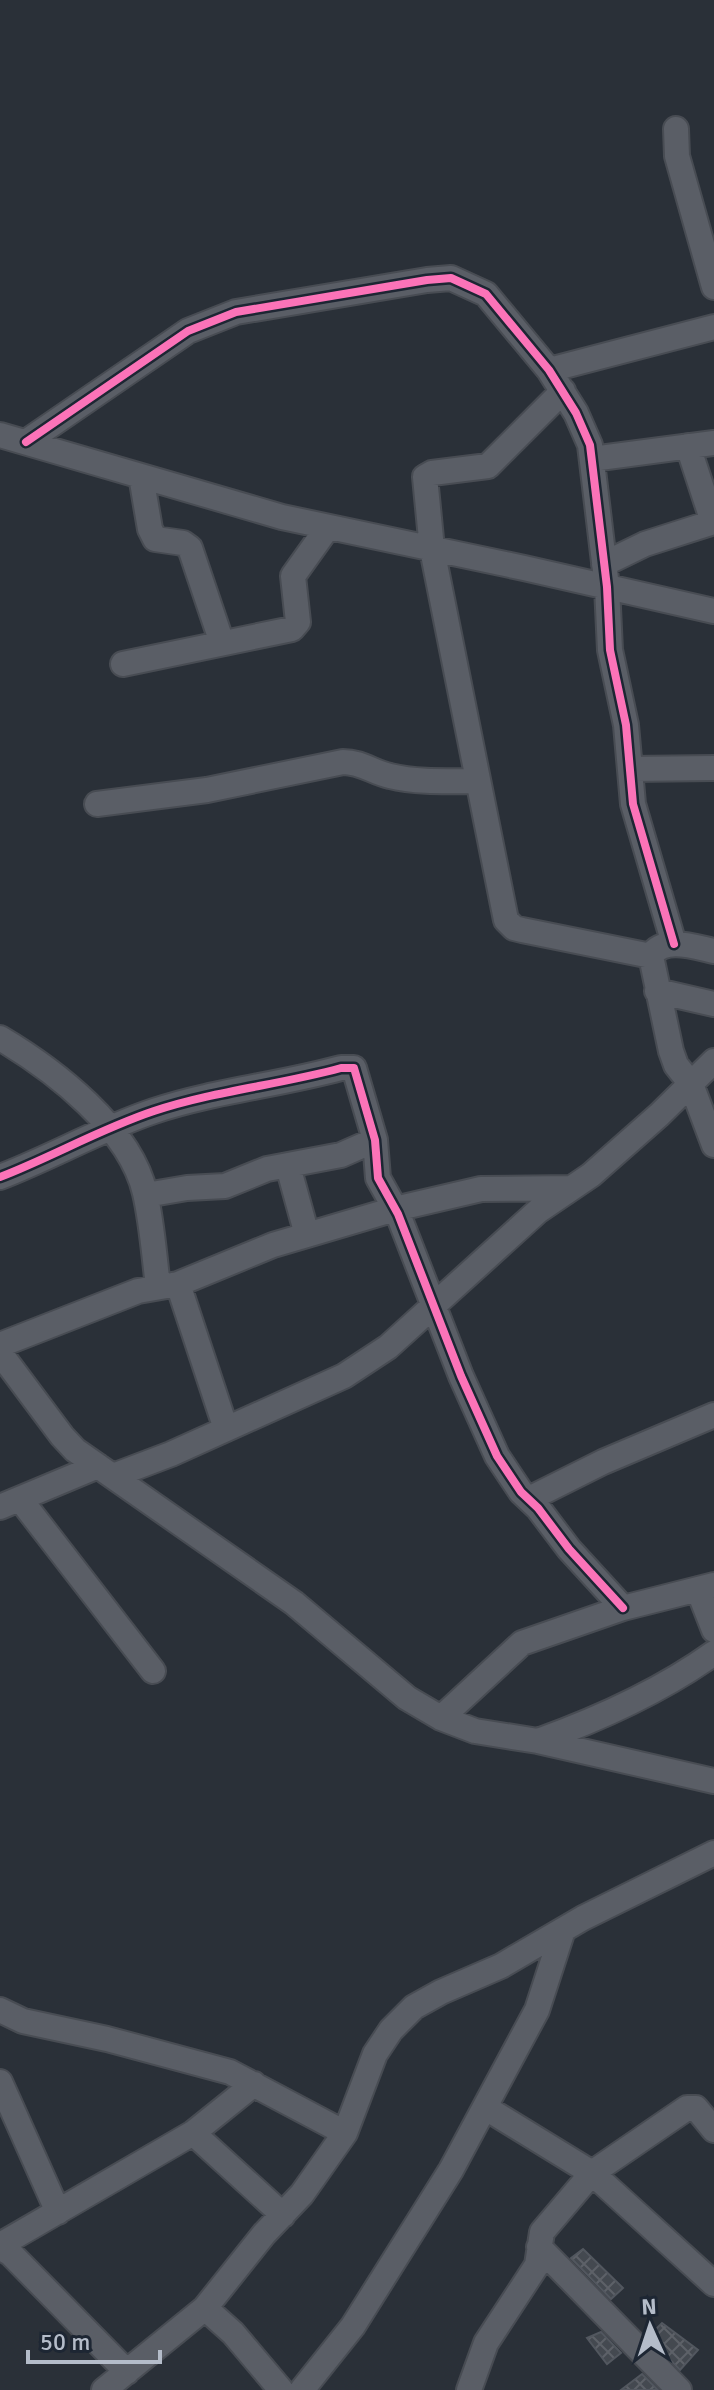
<svg xmlns="http://www.w3.org/2000/svg" width="714" height="2390" viewBox="0 0 714 2390" font-family="Signika,sans-serif">
  <defs>
    <pattern id="building-cross-hatch" width="8" height="8" patternUnits="userSpaceOnUse" patternTransform="scale(2)"><rect width="8" height="8" fill="#444950"/><path d="M0 0l8 8M0 8l8-8" fill="none" stroke="#5d6168"/></pattern>
  </defs>
  <rect width="100%" height="100%" fill="#2a3038"/>
  <path fill="url(#building-cross-hatch)" stroke="#52575f" stroke-width="2" d="M583,2249L623,2288L611,2299L571,2258Z
    M662,2323L698,2350L680,2370L648,2337Z
    M601,2332L621,2353L607,2364L587,2338Z
    M642,2374L658,2390H621Z"/>
  <g fill="none" stroke-linecap="round" stroke-linejoin="round">
    <defs>
      <path id="minor" d="M676,129L677,156L714,287
        M549,370L714,327
        M563,391L488,466L432,473L425,477L432,549L506,920L514,928L522,930L651,956
        M0,435L282,517L524,568L714,611
        M26,442L188,331L236,312L427,280L451,278L486,294L549,370L576,413L590,445L607,587L610,650L626,725L633,804L674,944
        M688,446L713,522
        M592,459L714,443
        M141,476L150,529L155,539L183,543L190,548L222,643
        M604,564L645,544L714,522
        M123,664L292,629L298,622L293,576L328,527
        M630,769L714,768
        M97,804L207,790L343,762C362,762 372,772 390,776C418,783 450,781 478,781
        M714,951C695,947 663,936 651,956L671,1051L676,1065L691,1084L714,1145
        M657,991L714,1004
        M0,1038C54,1070 130,1128 145,1193C152,1223 154,1255 158,1286
        M288,1166L307,1235
        M0,1177C52,1157 100,1129 154,1111C214,1091 279,1085 341,1068H354L375,1140L378,1178L398,1214L461,1376L497,1456L521,1492L538,1508L569,1549L623,1608
        M146,1195L187,1188L225,1186L267,1169L341,1155L375,1140
        M178,1284L226,1429
        M0,1345L138,1291L178,1284L273,1245L395,1209L481,1189L572,1188
        M0,1353L62,1436L75,1450L294,1603L407,1698L441,1718L475,1731L538,1741L714,1781
        M113,1476L171,1454L344,1376L388,1347L538,1211L591,1175L659,1115L714,1061
        M20,1499L153,1671
        M529,1499L603,1462L714,1415
        M0,1507L98,1466
        M698,1589L714,1630
        M441,1718L522,1643L623,1608L714,1585
        M538,1741C599,1719 661,1691 714,1653
        M0,2010L23,2021L107,2039L230,2072L345,2133
        M0,2082L58,2212
        M486,2108L592,2173L714,2284
        M193,2133L283,2215
        M0,2245L193,2133L254,2084
        M0,2247L11,2254L127,2372
        M539,2247L679,2390
        M205,2308L233,2333L281,2390
        M104,2390L205,2308L264,2234L302,2194L345,2133L375,2054L391,2030L414,2007L441,1992L501,1966L583,1918L714,1853
        M302,2390L353,2326L451,2170L537,2010L563,1930
        M469,2390L486,2343L537,2265L542,2232L592,2173L687,2108H696L714,2130"/>
    </defs>
    <use href="#minor" stroke="#484c53" stroke-width="28"/>
    <use href="#minor" stroke="#5a5e66" stroke-width="24"/>
    <defs>
      <path id="cycleway" d="M26,442L188,331L236,312L427,280L451,278L486,294L549,370L576,413L590,445L607,587L610,650L626,725L633,804L674,944
        M0,1177C52,1157 100,1129 154,1111C214,1091 279,1085 341,1068H354L375,1140L378,1178L398,1214L461,1376L497,1456L521,1492L538,1508L569,1549L623,1608"/>
    </defs>
    <use href="#cycleway" stroke="#1d2633" stroke-width="13"/>
    <use href="#cycleway" stroke="#fb73b8" stroke-width="8"/>
  </g>
  <g transform="translate(650 2326) rotate(357)" stroke="#1d2633" stroke-width="6" paint-order="stroke">
  <path d="M0-6L14 30L0 20L-14 30Z" fill="#b4bcc9"/>
  <text y="-12" font-size="22" font-weight="bold" text-anchor="middle" fill="#b4bcc9">N</text>
  </g>
  <path d="M28 2350v12h132v-12" fill="none" stroke="#b4bcc9" stroke-width="4"/>
  <text x="40" y="2350" font-size="24" fill="#b4bcc9" stroke="#1d2633" stroke-width="6" paint-order="stroke">50 m</text>
</svg>
